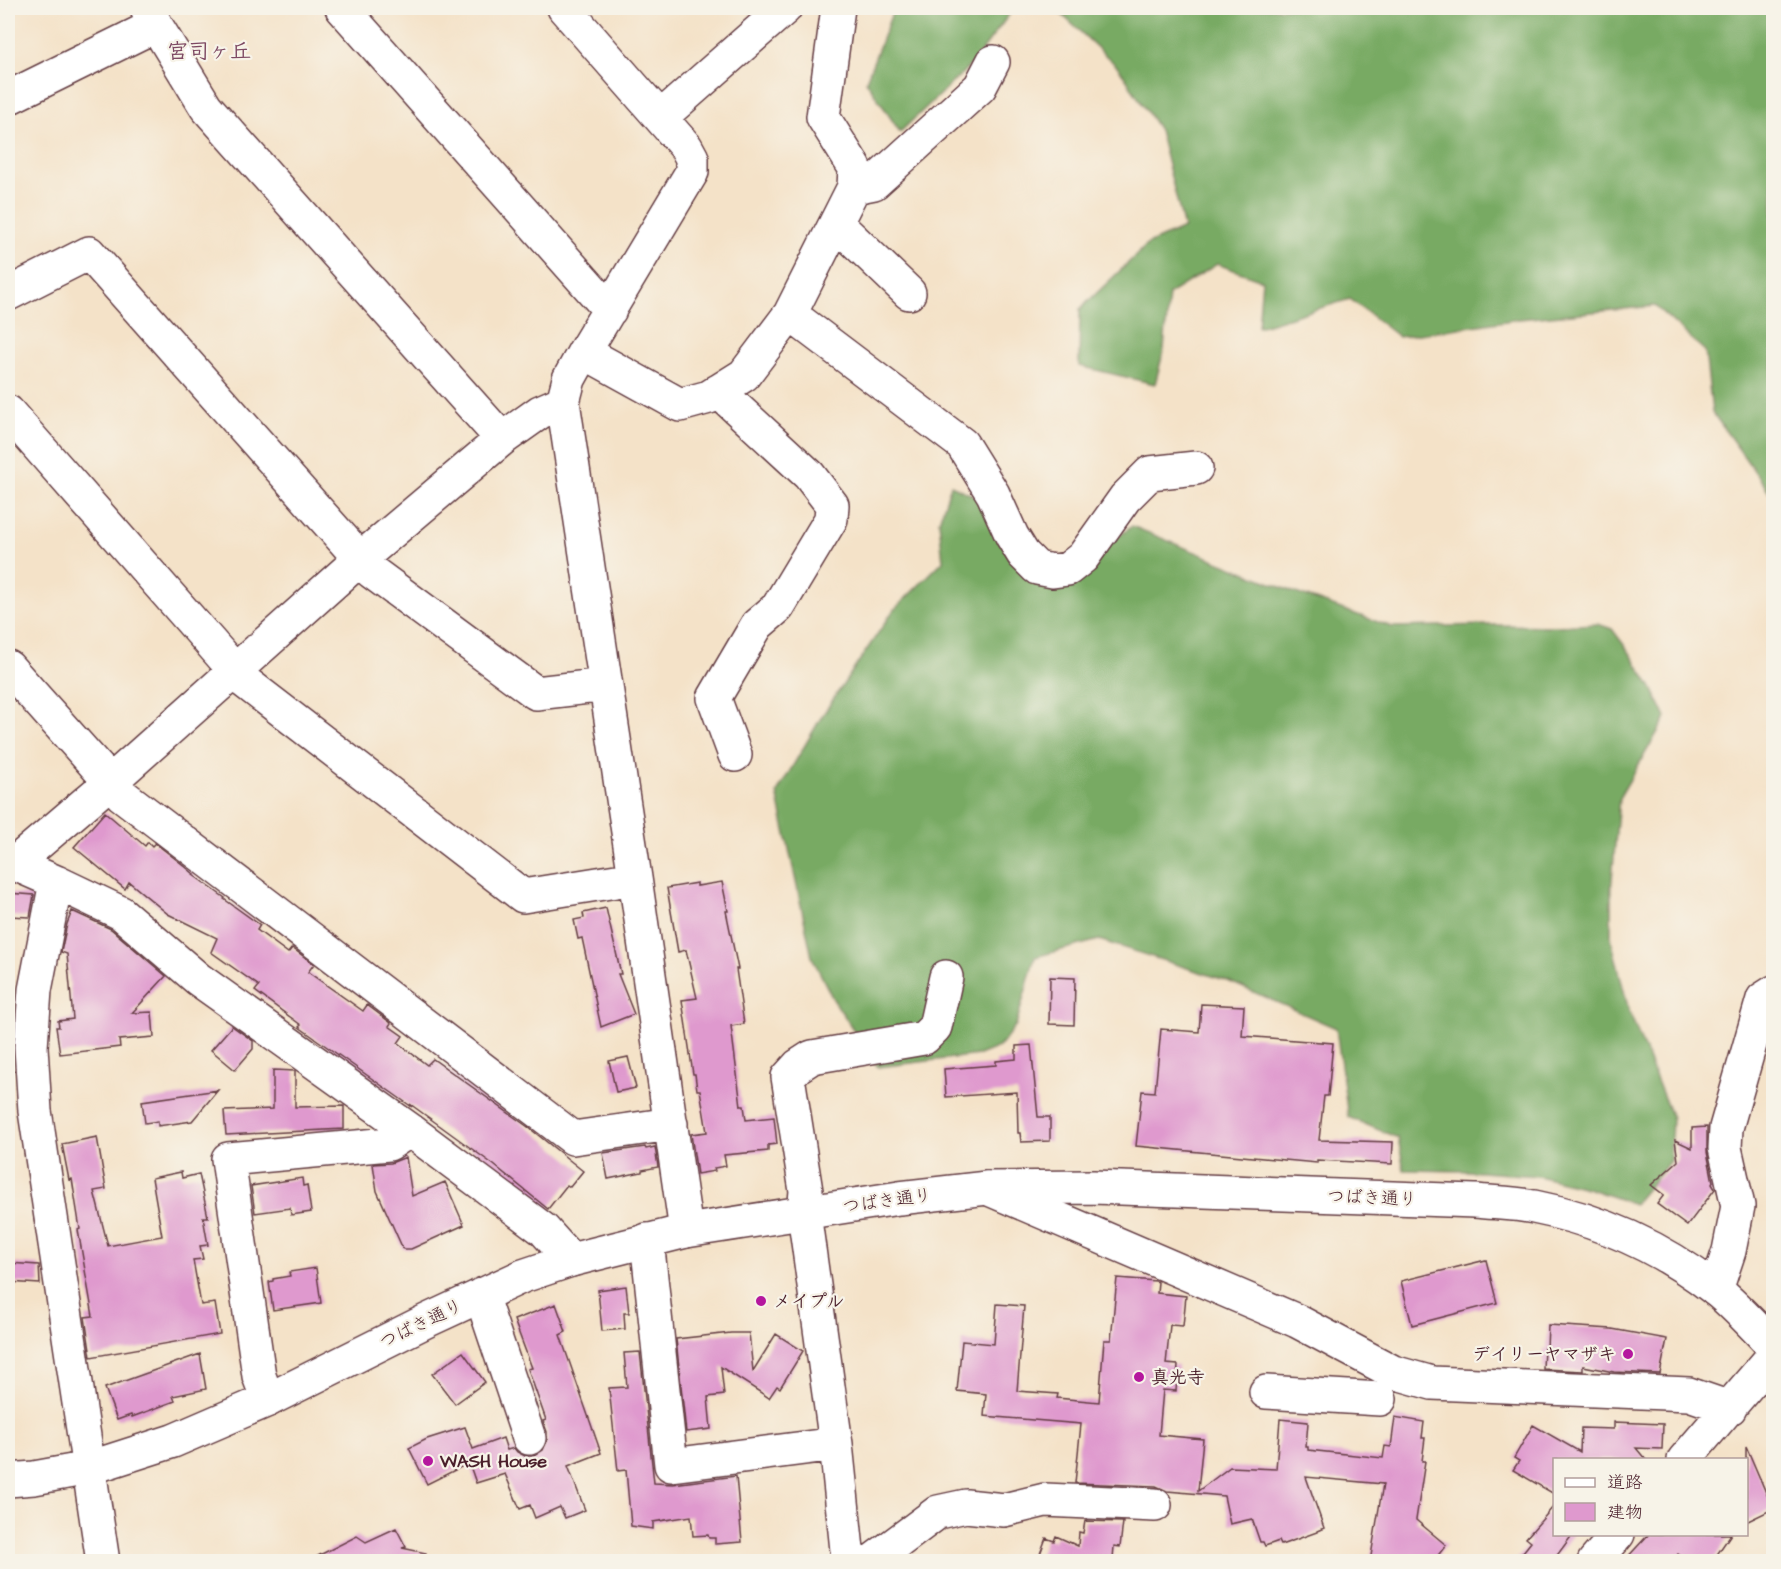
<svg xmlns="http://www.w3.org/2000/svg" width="1781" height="1569" viewBox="0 0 1781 1569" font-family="'Architects Daughter','Klee One',sans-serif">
  <rect width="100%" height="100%" fill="#f7f3e8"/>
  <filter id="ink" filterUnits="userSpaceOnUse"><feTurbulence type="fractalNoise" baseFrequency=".0167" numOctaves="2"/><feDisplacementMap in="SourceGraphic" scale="12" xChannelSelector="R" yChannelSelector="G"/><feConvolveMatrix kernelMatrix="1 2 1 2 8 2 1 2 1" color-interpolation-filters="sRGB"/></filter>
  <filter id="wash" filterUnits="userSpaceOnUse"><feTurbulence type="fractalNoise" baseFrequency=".008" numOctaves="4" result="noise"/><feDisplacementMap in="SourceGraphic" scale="24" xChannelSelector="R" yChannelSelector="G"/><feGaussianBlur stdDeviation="1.35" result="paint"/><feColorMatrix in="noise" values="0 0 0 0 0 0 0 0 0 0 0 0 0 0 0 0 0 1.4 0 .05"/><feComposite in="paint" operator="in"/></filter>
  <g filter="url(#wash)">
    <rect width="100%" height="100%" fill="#f4e2c8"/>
    <path fill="#78aa64" stroke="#616448" stroke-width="1.5" d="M894,8H1014L973,63L900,132L866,81Z
      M1055,8H1773V497L1712,412L1705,351L1655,306L1519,319L1399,337L1350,299L1258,327L1262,280L1217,264L1169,294L1164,349L1155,384L1079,366L1080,309L1148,244L1184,228L1159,130L1119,68Z
      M951,485L992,504L1056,585L1132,526L1293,592L1392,627L1491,625L1555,626L1598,624L1612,629L1630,653L1651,686L1666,718L1619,798L1611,891V939L1629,1011L1672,1118L1670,1161L1634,1204L1590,1189L1538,1176L1466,1171L1404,1170L1398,1138L1348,1117L1336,1028L1228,981L1099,940L1035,957L1016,1025L999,1047L979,1055L878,1067L833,999L812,957L777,793L822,716L893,611L943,561L939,521Z"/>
    <g id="blocks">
      <path fill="#df99ce" d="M105,812L145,846L148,842L152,846L155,843L182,864L194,874L193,875L225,898L224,899L260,925L257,930L288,953L292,948L314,964L308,972L363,1011L367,1005L391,1023L389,1026L403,1036L398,1043L427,1065L433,1059L528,1127L583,1171L570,1187L567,1185L548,1209L494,1165L410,1104L412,1107L299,1027L301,1025L255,991L259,986L211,952L217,938L168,914L129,882L125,889L74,847Z
        M722,882L728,911H726L738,969H736L744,1024L731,1026L741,1106H744L746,1120L774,1117L777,1144L768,1145V1151L724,1155L726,1166L714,1168L715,1171L697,1174L691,1134L707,1132L700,1090H697L695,1074H693L682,1000L697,998L686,950L678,952L667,888L697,883V886Z
        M8,893L34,895L30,917L8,916Z
        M606,908L621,974H618L634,1014L601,1027L582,938L578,939L574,920L584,918L583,913Z
        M72,911L111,929L166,976L132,1013L152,1012L154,1037L119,1040L120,1047L60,1054L56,1027H59L58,1021L73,1019L67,954L61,952L67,924Z
        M1050,977L1075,978L1074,1025L1049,1024Z
        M1201,1004L1244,1006L1242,1036L1333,1043L1328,1096H1324L1319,1140L1393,1142L1392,1164L1317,1160V1163L1136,1146L1142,1091L1155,1092L1161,1029L1199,1032Z
        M232,1026L253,1041V1049L235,1070L211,1050Z
        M1031,1045L1038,1117H1050V1141L1021,1142L1020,1133H1018L1017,1092L946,1097L944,1069L996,1065V1061L1016,1059V1046Z
        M628,1057L636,1088L616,1092L609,1061Z
        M273,1070L295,1071V1107L344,1106V1129L226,1135L224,1111L273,1109Z
        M218,1090L192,1121L158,1126V1121L145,1123L142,1101Z
        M1707,1127V1152L1713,1182L1712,1184L1715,1189L1687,1226L1657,1204L1664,1195L1651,1185L1678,1161L1675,1140L1692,1148V1128Z
        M97,1137L106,1189L94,1191L108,1246L162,1236L152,1178L181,1172L182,1178L199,1174L208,1217H203L208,1245L200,1246L203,1259L193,1260L201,1305L215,1303L220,1334L91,1357L85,1317L93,1316L78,1230L80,1229L72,1179L69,1180L62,1144Z
        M645,1147L646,1149L655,1147L658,1167L642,1170V1172L608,1179L603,1153Z
        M406,1157L412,1196L445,1182L464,1225L411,1249H403L377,1191L373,1164L391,1163Z
        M302,1178L303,1186L307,1185L311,1212L291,1215L290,1208L255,1213L251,1186Z
        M1486,1260L1497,1303L1412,1325L1401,1281Z
        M8,1263L39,1265L40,1284L8,1282Z
        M316,1268L321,1303L273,1310L269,1282L273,1281V1279L290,1276L289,1272Z
        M1117,1278L1156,1281L1158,1282L1157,1293L1186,1296L1183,1326L1170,1325L1166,1364L1178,1365L1176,1391L1163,1390L1159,1435L1203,1439L1198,1491L1230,1467L1276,1469L1280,1419L1308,1422L1306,1447H1308V1450L1383,1458L1385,1446L1391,1447L1395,1417L1424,1422L1422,1438H1425L1422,1461H1425L1416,1520L1446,1545L1433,1562H1370L1383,1484L1306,1477L1324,1528L1317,1531V1532L1281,1545L1279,1541L1265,1546L1263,1542H1260L1252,1519L1230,1524L1224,1496L1167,1491L1156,1486L1075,1483L1081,1424L984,1416L986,1394L957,1391L962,1341L994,1344L997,1304L1024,1306L1017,1391L1058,1394L1057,1398L1099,1402L1104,1340H1111Z
        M626,1286L629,1313H624L625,1329L602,1331L598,1290Z
        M556,1304L566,1332L560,1335L601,1453L568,1466L585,1510L565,1518L560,1507L535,1518L530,1505L520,1509L505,1474L476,1483L469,1463L427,1484L409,1448L427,1439L465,1427L473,1449L503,1438L507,1450L514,1448L517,1452L525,1456H534L543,1450L547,1441V1432L543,1421L546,1420L528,1369L532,1368L514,1320Z
        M1548,1325L1612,1329L1667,1339L1660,1374L1614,1372L1583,1366V1371L1543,1369L1544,1348L1547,1349Z
        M731,1333H749L753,1371L776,1334L803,1351L780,1388L777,1386L769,1398L721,1367L724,1395L708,1397L711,1429L686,1432L676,1339Z
        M463,1352L485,1382L455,1404L432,1374Z
        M640,1352L654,1483L673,1484L736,1476L742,1542L715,1544V1538H709L708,1535L693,1536L691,1516L653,1522V1529L631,1526L626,1470L618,1471L609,1388L627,1387L624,1353Z
        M200,1354L206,1389L173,1396L175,1401L132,1417L131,1415L117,1420L105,1388Z
        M1614,1422L1663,1424L1662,1449L1636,1448L1646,1460H1554V1494L1513,1470L1519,1461L1514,1458L1533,1425L1580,1452L1581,1428L1614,1429Z
        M1746,1446L1773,1509L1746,1522Z
        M1554,1506V1534H1573L1552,1562H1515L1531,1542L1526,1538Z
        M1085,1521L1123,1522L1120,1547L1114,1546L1113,1559L1107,1558L1115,1562H1037L1046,1538L1054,1541L1056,1536L1078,1546L1079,1532L1083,1533Z
        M396,1528L406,1547L402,1548L426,1553L425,1562H306L357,1536L366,1542Z
        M1649,1534H1731L1712,1562H1689L1678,1554L1673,1562H1623Z"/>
    </g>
  </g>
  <g filter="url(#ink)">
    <use href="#blocks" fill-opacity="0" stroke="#643c43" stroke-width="1.5"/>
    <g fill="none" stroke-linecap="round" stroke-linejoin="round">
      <defs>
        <path id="minor" d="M147,8L156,25L206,107L502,439
          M342,8L610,310
          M564,8L686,147L692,158V172L584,352L569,379L563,402L635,878L686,1231
          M8,98L156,25
          M661,117L785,8
          M854,187L874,183L980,87L993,62
          M836,223L909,293
          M8,294L89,253L372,572L536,693L606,685
          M790,314L962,444L993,494L1012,536L1023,554L1037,568L1053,571L1068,569L1083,557L1125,498L1150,473L1196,468
          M584,352L680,405L709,397L744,375L790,314L854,187L855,168L823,117L838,8
          M718,391L809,475L832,505L831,519L778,607L757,625L714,698L735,755
          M8,412L245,682L523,896L635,878
          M8,667L122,795L573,1138L671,1124
          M8,861L56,882L121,913L198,979L410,1130L544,1230L571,1260
          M14,864L110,782L360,559L502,439L540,412L563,402
          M56,882L35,990L31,1047L35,1111L103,1562
          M987,1188L1297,1321L1393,1372L1432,1383L1689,1394L1730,1408
          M647,1240L671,1465L836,1444
          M1716,1290L1729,1251L1738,1206L1725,1148L1726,1128L1763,999L1774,992
          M481,1295L529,1438
          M1266,1392L1380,1399
          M268,1400L259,1376L228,1159L389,1144L410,1130
          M1684,1460L1774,1355
          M852,1562L847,1550L836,1444L804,1213L806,1191L788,1077L798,1066L812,1057L924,1038L935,1027L946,977
          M871,1562L938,1512L966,1506L1004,1510L1045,1500L1155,1505
          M1594,1562L1618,1534"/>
        <path id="major" d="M8,1480L34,1478L89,1468L173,1441L268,1400L426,1321L523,1276L571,1260L686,1231L899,1198L987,1188L1093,1187L1475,1201C1494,1203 1515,1203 1534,1207C1600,1220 1661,1247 1715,1289C1736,1306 1755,1327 1774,1347"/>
      </defs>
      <use href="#minor" stroke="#643c43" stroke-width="36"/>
      <use href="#major" stroke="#643c43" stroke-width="36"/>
      <use href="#minor" stroke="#fff" stroke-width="33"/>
      <use href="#major" stroke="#fff" stroke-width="33"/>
    </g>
  </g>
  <g fill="#b5179e" stroke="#f7f3e8" stroke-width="2">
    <circle cx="761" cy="1301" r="6"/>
    <circle cx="1628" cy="1354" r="6"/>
    <circle cx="1139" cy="1377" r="6"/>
    <circle cx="428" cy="1461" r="6"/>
  </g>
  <g text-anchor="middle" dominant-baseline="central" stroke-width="4.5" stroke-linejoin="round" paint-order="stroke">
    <g font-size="18" fill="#4a1f2b" stroke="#f7f3e8">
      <text transform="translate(1372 1198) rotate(2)">つばき通り</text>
      <text transform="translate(887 1201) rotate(-8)">つばき通り</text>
      <text transform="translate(421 1324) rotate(-26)">つばき通り</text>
    </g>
    <g font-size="18" font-weight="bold" fill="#4a1f2b" stroke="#f7f3e8" text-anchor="start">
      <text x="773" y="1301">メイプル</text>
      <text x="1616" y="1354" text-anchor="end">デイリーヤマザキ</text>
      <text x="1151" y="1377">真光寺</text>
      <text x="440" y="1461">WASH House</text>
    </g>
    <g font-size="21" font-weight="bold" fill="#7e4a64" stroke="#f7f3e8">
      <text x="209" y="51">宮司ヶ丘</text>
    </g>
  </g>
  <rect width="1781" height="1569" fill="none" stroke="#f7f3e8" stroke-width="30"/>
  <rect x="1553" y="1458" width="195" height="78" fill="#f7f3e8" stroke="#b29e9c" stroke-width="1.5"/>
  <rect x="1565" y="1478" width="30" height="9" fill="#ffffff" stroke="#b29e9c" stroke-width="1.5"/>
  <text x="1607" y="1488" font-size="18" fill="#4a1f2b">道路</text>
  <rect x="1565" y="1503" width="30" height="18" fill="#df99ce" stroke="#b29e9c" stroke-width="1.5"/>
  <text x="1607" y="1518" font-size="18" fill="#4a1f2b">建物</text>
</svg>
